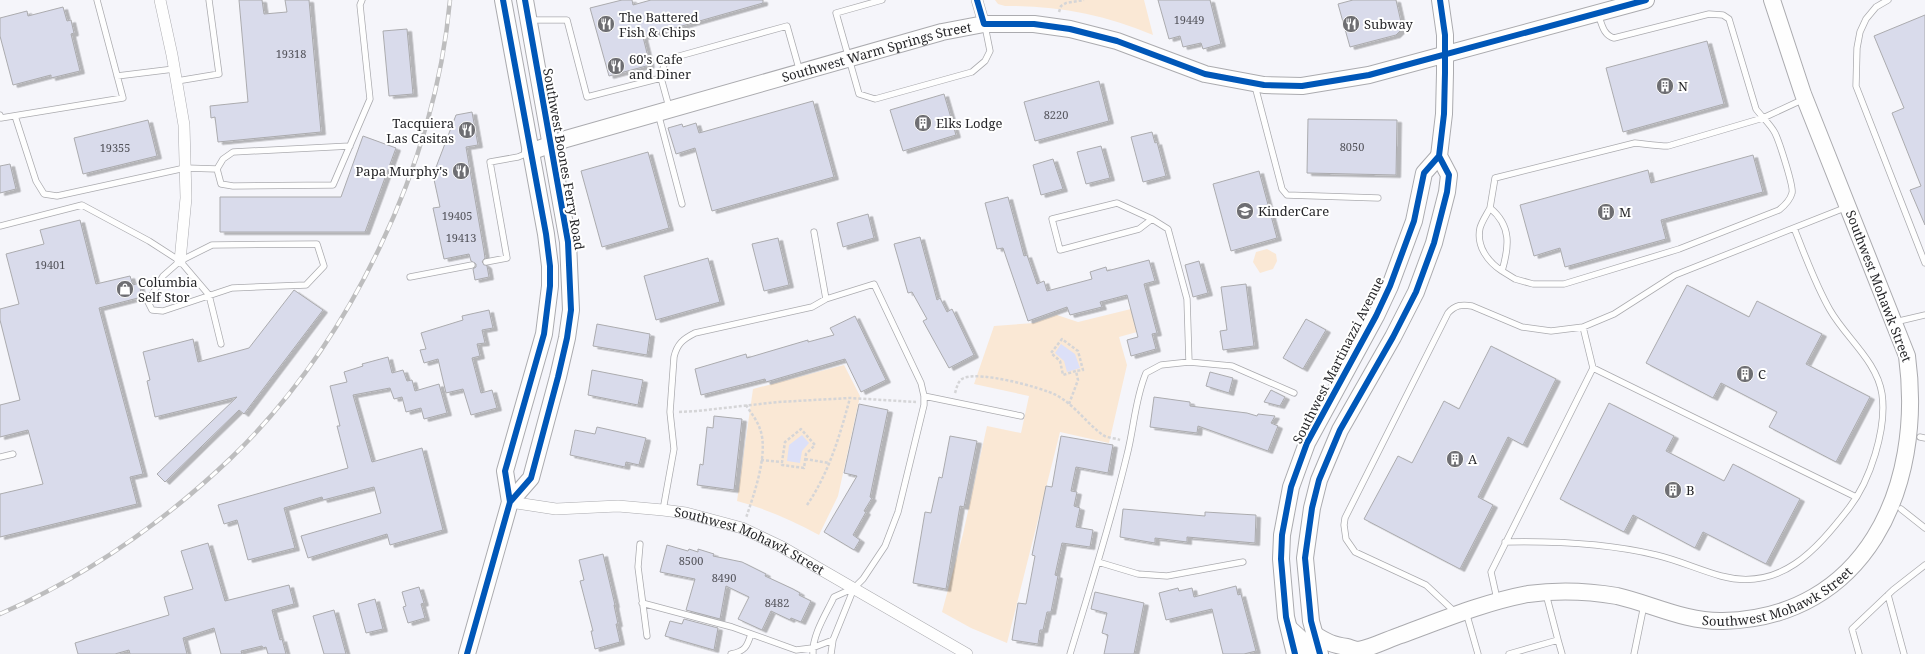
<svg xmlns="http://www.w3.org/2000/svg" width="1925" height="654" viewBox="0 0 1925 654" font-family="'Noto Serif',serif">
  <defs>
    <filter id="shadow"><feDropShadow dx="4.5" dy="2.5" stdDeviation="0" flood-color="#0004"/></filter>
  </defs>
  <rect width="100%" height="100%" fill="#f5f5fa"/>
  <path fill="#fae8d5" d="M995,0H1144L1153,35C1106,15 1056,5 1005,6L998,4Z
    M1267,249L1276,254L1277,261L1273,269L1260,273L1253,262L1256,252Z
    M1131,309L1137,332L1119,337L1127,365L1109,443L1060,432L1007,643L971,628L942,612L963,534L987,426L1021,433L1029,396L974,384L994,326L1034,323L1057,315L1078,322Z
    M844,365L860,396L838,496L819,535C792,520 766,509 737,501L753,389Z"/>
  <path fill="#dce0f8" d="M1061,344L1075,354L1080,368L1067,372L1064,361L1055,353Z
    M802,435L809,443L802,451L800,463L787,461L789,445Z"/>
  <path fill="#d9dbeb" stroke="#ababae" filter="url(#shadow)" d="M239,0H262L264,14L287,12L285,0H309L321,132L218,142L215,117L211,118L210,106L248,102Z
    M622,0H632L633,5L651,0H763V3L643,37L650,65L609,76L590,8Z
    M1158,0H1210L1221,44L1203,49L1201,43L1183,47L1180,36L1169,39Z
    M1353,0H1396L1401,22L1400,31L1396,35L1350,47L1338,4Z
    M63,7L67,21L71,20L74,33L71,34L80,71L51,78V75L13,85L0,36V18L27,11L28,16Z
    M1925,15V225L1910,190L1921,186L1892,113L1904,108L1874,36Z
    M407,29L413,94L389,96L383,31Z
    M1707,41L1724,104L1623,132L1606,68Z
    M1099,81L1109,121L1035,141L1024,102Z
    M944,94L956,135L903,151L890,110Z
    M813,101L834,177L712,211L695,148L676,154L668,128L682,124L683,127L696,123L699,133Z
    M472,112L478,145L466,147L484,251L485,258L482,262L487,266L489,277L475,280L473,269L476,267V264L471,261L469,254L444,259L433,208L440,207L433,175L456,115Z
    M1308,119L1397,120L1396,175L1307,173Z
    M148,120L157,156L83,174L74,138Z
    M1152,132L1155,143L1157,142L1166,176L1143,182L1131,137Z
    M363,136L396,148L365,232H220V197H341Z
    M1101,146L1110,178L1086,184L1077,152Z
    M648,152L669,228L602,247L581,171Z
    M1753,155L1763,192L1661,220L1666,239L1565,267L1560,248L1534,256L1520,205L1648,170L1651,183Z
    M1053,159L1063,189L1041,195L1033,165Z
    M10,164L16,189L0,193V166Z
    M1259,171L1277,238L1231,251L1213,184Z
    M1008,197L1024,256L1027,255L1037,284L1044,281L1047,291L1092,279L1090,272L1106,267L1107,271L1149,260L1155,281L1144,284L1157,333L1152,334L1156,349L1131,356L1127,340L1138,337L1127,295L1100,302L1102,307L1070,315L1067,307L1028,321L1003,248L997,249L985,203Z
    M868,214L874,238L843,247L837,223Z
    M80,220L96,284L130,276L133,285L139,283L142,297L99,308L143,474L130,477L137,504L0,537V494L43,484L28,430L0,437V405L20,400L0,320V309L19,304L6,254L44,244L40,230Z
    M920,237L937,300L940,298L947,312L952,309L974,355L949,368L923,321L927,319L912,292L908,293L894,244Z
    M778,238L789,285L764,291L752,244Z
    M708,258L720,302L656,320L644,276Z
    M1199,261L1208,293L1193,297L1185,265Z
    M1246,284L1254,346L1223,350L1220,331L1227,330L1221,287Z
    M1687,285L1749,317L1757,301L1822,334L1806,364L1870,397L1836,462L1769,427L1777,412L1721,383L1713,398L1646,363Z
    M294,290L323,310L244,414L239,410L165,482L157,474L237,397L155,417L147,381L150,380L143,352L193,339L198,362L249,348Z
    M489,310L493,328L482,330L485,343L477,344L480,356L472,358L481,393L492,390L497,408L471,415L463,389L446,393L438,359L424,363L420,350L426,349L421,333L463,320L462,316Z
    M855,316L886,380L861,392L845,359L766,382L765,379L701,395L695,369L746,354L747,358L808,340V342L834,335L830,328Z
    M1306,319L1326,330L1303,369L1283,358Z
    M597,324L650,334L647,355L593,346Z
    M1491,346L1556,379L1523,445L1508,437L1478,497L1493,505L1460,569L1364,519L1398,456L1412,463L1444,401L1459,409Z
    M388,357L392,373L403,370L407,381L412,380L415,391L439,384L447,413L424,419L421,408L406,412L402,397L394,399L390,388L353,395L372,462L422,448L443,530L390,545L387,534L308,558L301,536L381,513L374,487L323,500L322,497L284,508L295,548L248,560L237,520L224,524L218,505L348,468L337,426H340L330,386L347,382L344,372L363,366L362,364Z
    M592,370L643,380L638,405L588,395Z
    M1210,372L1233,378L1229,393L1206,386Z
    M1271,390L1285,397L1280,406L1264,402Z
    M1154,397L1190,402V406L1247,413L1257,416L1258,414L1275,416L1271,423L1278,426L1268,451L1198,426L1197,433L1150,427Z
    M1609,403L1674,436L1666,451L1724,481L1733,464L1800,499L1766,564L1703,532L1695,548L1633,515L1624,532L1560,499Z
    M859,404L888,410L870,497L872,498L864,511L866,512L853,535L860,540L854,550L824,532L857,476L844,473Z
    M714,416L742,419L734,490L697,485L700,464L703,465L707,427L713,428Z
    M597,427L646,438L639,465L626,462L625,467L570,455L575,430L595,434Z
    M950,436L977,441L964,507L960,506L946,589L913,583L925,512L931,513L939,477L942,478Z
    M1061,436L1113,445L1108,473L1076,467L1071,491L1077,492L1074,506L1080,508L1076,527L1093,530L1090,547L1062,543L1055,575L1058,576L1051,612H1047L1043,630H1040L1038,644L1012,640L1018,603L1026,604L1035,556L1032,555L1046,486L1052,487Z
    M1123,509L1205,516V512L1256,515L1255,543L1187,537V542L1155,538V543L1120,537Z
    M208,543L225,601L289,585L294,604L272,610L280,640L282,639L286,654H268L266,647L263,648L262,646L241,651L242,654H221L214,628L183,638L187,654H130L129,650L115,654H78L75,643L169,615L164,597L193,589L181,551Z
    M667,545L688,551L689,549L698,552V549L714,554L713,556L742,562L766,574L765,576L793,589L800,593L799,595L811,601L801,622L791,618L790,620L771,611L762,630L738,619L749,597L726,586L720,619L686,610L695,579L660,572Z
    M603,554L615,605H614L618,624H616L620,642L595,649L591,631H593L580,581L584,580L579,560Z
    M1236,586L1238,595L1241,594L1256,651L1244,654H1223L1212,609L1166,620L1159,593L1178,588L1179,591L1192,588L1194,597Z
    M419,587L424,603L421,604L425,618L408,623L403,607L406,606L402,592Z
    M1095,592L1144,603L1134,654H1104L1108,635L1102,633L1107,613L1091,609Z
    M375,599L383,629L366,633L358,604Z
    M334,610L346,654H324L313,616Z
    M684,619L718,628L714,650L665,636L670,621L682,624Z"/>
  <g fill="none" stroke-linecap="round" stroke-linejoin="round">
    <defs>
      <path id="lane" d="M882,0L836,13L859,94L875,99L972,72L985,61L990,51L985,26
        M1888,0L1876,7L1866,19L1860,32L1857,48L1856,86L1925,263
        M1598,14C1602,24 1603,35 1614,38L1709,14L1723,15L1729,19L1756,109C1762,117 1771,125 1775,133C1779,141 1794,187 1792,193C1790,201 1784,206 1779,210L1679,249L1564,284H1533L1515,279L1502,271C1509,247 1512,226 1490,208L1495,178L1635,143C1646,144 1656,146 1668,146L1763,118L1804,99
        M530,20H567L587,97L661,78
        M117,76L174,69
        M177,81L219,74L209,0
        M1255,86L1282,189L1287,195L1378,198
        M669,107L661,78L665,60L787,26L800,72
        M658,113L682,204
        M0,115L1,118L123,98L97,0
        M15,116L36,181L44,194L57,196L185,168L217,169L221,184L233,186L333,185L370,99L360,5L362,0
        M217,169L223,159L233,152L350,146
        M1117,203L1152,219L1139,229L1060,250L1052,219Z
        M1490,208C1487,214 1482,221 1480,228C1476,246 1488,262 1502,271
        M1152,219L1168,229L1187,299L1189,362
        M0,226L82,205L149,241L180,261L209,295L221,344
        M814,232L826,299
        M317,244L324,266L306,285L232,288L163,311L152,310L148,302L163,276L180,261L212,245Z
        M486,262L507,258L490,162L518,157L530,152
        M410,277L472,265
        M1895,322L1925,315
        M1583,327L1593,368
        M924,396L1021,416
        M1920,437L1925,438
        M0,457L13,454
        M1901,509L1925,528
        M663,510L674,449L670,412L674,357C677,344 683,339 695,333L812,307L826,299L874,284L921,383L924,396V405L898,512L885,546L863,579L854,588L834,597C826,614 812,635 813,654
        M1505,542C1556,541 1606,543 1656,555C1678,560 1699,570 1721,576C1781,592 1816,550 1849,508C1870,481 1887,429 1882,394C1877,361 1846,338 1830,310C1815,284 1805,255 1794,228
        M640,544L638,567L647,636
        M1098,562L1138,574L1167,576L1243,562
        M1546,594L1558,640
        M1888,595L1904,654
        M1497,599L1491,572L1593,368L1856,497
        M642,603L732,627L796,650L812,648L833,640
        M1466,612L1478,654
        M1456,613L1426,585L1355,552L1346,539L1344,525L1345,518L1448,313C1455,305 1462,304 1472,306L1522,327L1551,331L1583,327L1614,314L1675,275L1847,207
        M731,654C745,651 747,647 751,634
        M831,654L833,640L854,588
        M1070,654C1090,588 1111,522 1127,455C1134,428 1135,399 1146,373L1161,365L1189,362L1232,366L1294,393
        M1509,654L1558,640L1562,654
        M1634,654L1644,605
        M1859,654L1852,629L1893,590L1925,565"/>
      <g id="street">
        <path d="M160,0L172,55L184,125L186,198L180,261"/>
        <path d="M977,0L984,24"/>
        <path id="s1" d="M510,502L556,509L618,506L663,510L686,513L742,528L782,547L967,654"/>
      </g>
      <g id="secondary">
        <path id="s2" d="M530,152L566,139L942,32L984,24H1034L1070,29L1117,41L1205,74L1264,85L1302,86L1369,75L1646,0"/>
        <path d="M510,502L531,478L558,377L567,338L571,310L568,242L525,0"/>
        <path d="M1289,628L1302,640L1307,654"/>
        <path id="s3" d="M1314,634C1326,642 1333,645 1347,647C1351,648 1355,650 1359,650C1371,648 1389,639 1401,635C1442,620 1485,602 1528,594C1557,590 1588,591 1617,596C1652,604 1685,622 1723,621C1864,618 1925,489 1907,356L1803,94L1772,0"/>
        <path d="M467,654L510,502L505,471L544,334L550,286V266L546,234L503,0"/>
        <path d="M1295,654L1286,617L1281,559L1282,535L1291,487L1307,443L1376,316L1390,286L1414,221L1424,173L1439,156"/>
        <path d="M1320,654L1311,621L1305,558L1312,508L1319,480L1340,430L1393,337L1416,292L1434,243L1447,192L1449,175L1439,156L1444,114L1445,73V35L1440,0"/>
      </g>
    </defs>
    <use href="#lane" stroke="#ababaf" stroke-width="7"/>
    <use href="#street" stroke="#ababaf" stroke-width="12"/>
    <use href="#secondary" stroke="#ababaf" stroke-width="18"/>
    <path stroke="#d5d5d7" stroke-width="2.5" stroke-dasharray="3 2" stroke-linecap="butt" d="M1059,12L1061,6L1066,3L1084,0
      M955,393C957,387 958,380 964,378C980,371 1040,387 1056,395C1075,405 1086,423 1103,435C1107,438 1115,438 1120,440
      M1069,404L1078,380L1076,371L1063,375L1060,361L1051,353L1062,339L1078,351L1083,370L1076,371
      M746,405C751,413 757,420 760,429C769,453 754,494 746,518
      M679,412L697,411L778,402L850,398L916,402
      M805,459L829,463
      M761,460L782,462L785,442L801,429L815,445L806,454L804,468L782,465V462
      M807,505C829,473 840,435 850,398"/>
    <use href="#lane" stroke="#fefefe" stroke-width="5.5"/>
    <use href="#street" stroke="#fefefe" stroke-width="11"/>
    <use href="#secondary" stroke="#fefefe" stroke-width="16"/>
    <defs>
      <path id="rail" d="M0,614C85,577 164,522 231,458C350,343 435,165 450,0"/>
    </defs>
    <use href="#rail" stroke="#bdbdbe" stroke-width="4.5"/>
    <use href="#rail" stroke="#fff" stroke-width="3" stroke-dasharray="9" stroke-linecap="butt"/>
    <defs>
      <path id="cycleway" d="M977,0L984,24H1034L1070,29L1117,41L1205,74L1264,85L1302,86L1369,75L1646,0
        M510,502L531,478L558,377L567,338L571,310L568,242L525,0
        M467,654L510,502L505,471L544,334L550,286V266L546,234L503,0
        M1295,654L1286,617L1281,559L1282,535L1291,487L1307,443L1376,316L1390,286L1414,221L1424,173L1439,156
        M1320,654L1311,621L1305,558L1312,508L1319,480L1340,430L1393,337L1416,292L1434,243L1447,192L1449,175L1439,156L1444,114L1445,73V35L1440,0"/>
    </defs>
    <use href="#cycleway" stroke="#fff" stroke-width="8"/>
    <use href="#cycleway" stroke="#0057b8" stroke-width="6"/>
  </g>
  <defs>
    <symbol id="restaurant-disc" viewBox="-11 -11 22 22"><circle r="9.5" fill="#6e6e72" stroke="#fff"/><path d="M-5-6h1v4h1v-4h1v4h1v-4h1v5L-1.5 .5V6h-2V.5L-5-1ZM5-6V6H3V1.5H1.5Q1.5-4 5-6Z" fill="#fff"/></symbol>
    <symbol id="building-disc" viewBox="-11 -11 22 22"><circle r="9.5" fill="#6e6e72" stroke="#fff"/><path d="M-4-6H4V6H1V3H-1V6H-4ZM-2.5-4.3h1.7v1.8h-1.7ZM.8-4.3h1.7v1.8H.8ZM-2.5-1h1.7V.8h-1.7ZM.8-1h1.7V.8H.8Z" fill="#fff"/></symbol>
    <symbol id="school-disc" viewBox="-11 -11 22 22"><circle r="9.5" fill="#6e6e72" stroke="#fff"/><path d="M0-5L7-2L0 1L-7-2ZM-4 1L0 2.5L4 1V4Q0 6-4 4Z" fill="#fff"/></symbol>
    <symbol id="shop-disc" viewBox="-11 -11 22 22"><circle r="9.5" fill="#6e6e72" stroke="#fff"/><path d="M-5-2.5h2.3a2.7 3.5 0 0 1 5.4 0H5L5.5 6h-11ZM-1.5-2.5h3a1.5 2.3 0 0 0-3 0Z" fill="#fff"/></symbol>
  </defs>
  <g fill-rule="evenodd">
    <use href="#restaurant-disc" x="596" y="14" width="20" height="20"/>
    <use href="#restaurant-disc" x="1341" y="14" width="20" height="20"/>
    <use href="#restaurant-disc" x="606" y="56" width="20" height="20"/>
    <use href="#building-disc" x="1655" y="76" width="20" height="20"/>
    <use href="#building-disc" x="913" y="113" width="20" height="20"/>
    <use href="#restaurant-disc" x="457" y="120" width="20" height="20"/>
    <use href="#restaurant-disc" x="451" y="161" width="20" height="20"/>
    <use href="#school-disc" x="1235" y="201" width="20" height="20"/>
    <use href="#building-disc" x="1596" y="202" width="20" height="20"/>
    <use href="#shop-disc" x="115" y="279" width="20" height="20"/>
    <use href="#building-disc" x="1735" y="364" width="20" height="20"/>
    <use href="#building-disc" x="1445" y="449" width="20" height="20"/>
    <use href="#building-disc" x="1663" y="480" width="20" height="20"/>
  </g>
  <g text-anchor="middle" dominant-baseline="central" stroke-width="4" stroke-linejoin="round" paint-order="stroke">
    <g font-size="11" fill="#53535a">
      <text x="1189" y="19">19449</text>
      <text x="291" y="53">19318</text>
      <text x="1056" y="114">8220</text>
      <text x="1352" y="146">8050</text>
      <text x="115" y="147">19355</text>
      <text x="457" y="215">19405</text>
      <text x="461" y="237">19413</text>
      <text x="50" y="264">19401</text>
      <text x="691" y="560">8500</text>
      <text x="724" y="577">8490</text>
      <text x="777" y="602">8482</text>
    </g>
    <g font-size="13" fill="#262629" stroke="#fff" text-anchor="start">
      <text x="619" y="17">The Battered<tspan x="619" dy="15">Fish &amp; Chips</tspan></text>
      <text x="1364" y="24">Subway</text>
      <text x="629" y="59">60's Cafe<tspan x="629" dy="15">and Diner</tspan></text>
      <text x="1678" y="86">N</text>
      <text x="454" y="123" text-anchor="end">Tacquiera<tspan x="454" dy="15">Las Casitas</tspan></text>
      <text x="936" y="123">Elks Lodge</text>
      <text x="448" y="171" text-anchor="end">Papa Murphy's</text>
      <text x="1258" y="211">KinderCare</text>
      <text x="1619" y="212">M</text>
      <text x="138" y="282">Columbia<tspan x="138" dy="15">Self Stor</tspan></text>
      <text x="1758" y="374">C</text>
      <text x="1468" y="459">A</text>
      <text x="1686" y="490">B</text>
    </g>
    <g font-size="13" fill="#262629" stroke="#fff">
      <text stroke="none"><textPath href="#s2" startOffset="361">Southwest Warm Springs Street</textPath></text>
      <text transform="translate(564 159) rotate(80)">Southwest Boones Ferry Road</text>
      <text transform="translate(1879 286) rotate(69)">Southwest Mohawk Street</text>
      <text transform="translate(1338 360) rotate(-63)">Southwest Martinazzi Avenue</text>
      <text stroke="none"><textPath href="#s1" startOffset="246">Southwest Mohawk Street</textPath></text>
      <text stroke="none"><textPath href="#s3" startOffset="485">Southwest Mohawk Street</textPath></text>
    </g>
  </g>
</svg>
